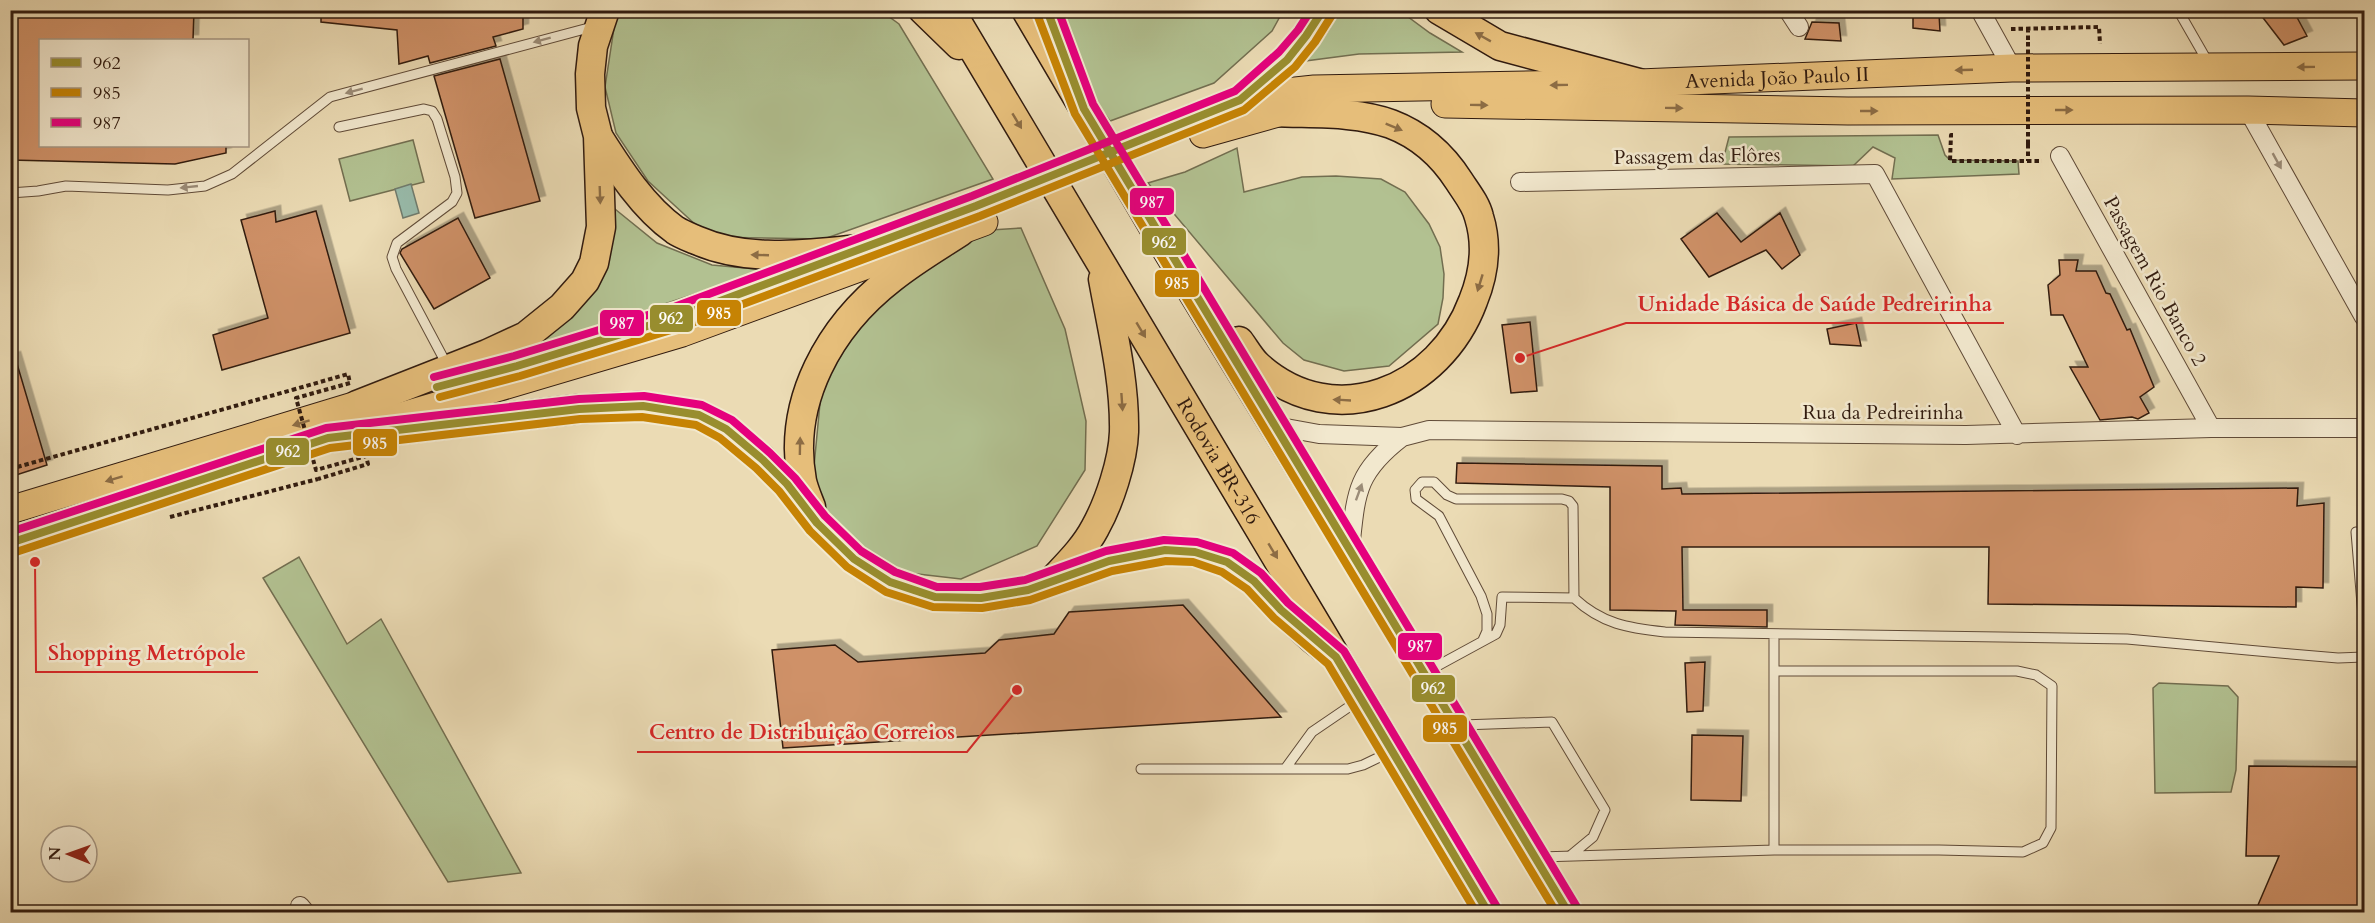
<svg xmlns="http://www.w3.org/2000/svg" width="2375" height="923" viewBox="0 0 2375 923" font-family="Cardo,serif">
  <defs>
    <filter id="shadow"><feDropShadow dx="5.5" dy="-5.5" stdDeviation="0" flood-color="#0004"/></filter>
  </defs>
  <rect width="100%" height="100%" fill="#ebdbb4"/>
  <filter id="stains"><feTurbulence type="fractalNoise" baseFrequency=".00333" numOctaves="4"/><feColorMatrix values="0 0 0 0 .2 0 0 0 0 .09 0 0 0 0 .02 0 0 0 .5 -.17"/></filter>
  <radialGradient id="worn" r=".72"><stop offset=".6" stop-color="#630" stop-opacity="0"/><stop offset="1" stop-color="#630" stop-opacity=".3"/></radialGradient>
  <path fill="#b2c191" stroke="#726e50" stroke-width="1.5" d="M620,11H881L899,24L993,179L824,239L709,237L648,181L616,133L605,87L616,15Z
    M1056,11H1283L1272,31L1214,83L1110,121L1083,85Z
    M1333,11H1400L1430,33L1462,52L1359,54L1305,61Z
    M1938,135L1945,155L1950,160L2018,161L2019,174L1892,179L1895,158L1873,147L1853,166L1722,164L1729,137Z
    M413,140L424,182L350,201L339,159Z
    M1237,148L1244,192L1302,177L1336,176L1381,179L1405,192L1429,224L1440,247L1444,274L1443,298L1438,324L1389,366L1344,371L1304,360L1283,343L1148,183L1185,172Z
    M610,205L657,243L712,265L766,270L515,354L589,284Z
    M1021,228L1065,329L1086,421L1085,470L1037,546L961,579L909,573L839,544L813,477L822,382L859,328L886,298L960,232Z
    M299,557L347,644L381,619L521,873L448,882L263,578Z
    M2159,683L2228,686L2238,697L2236,770L2231,792L2155,793L2153,688Z"/>
  <path fill="#98bbab" stroke="#6f7b6d" stroke-width="1.5" d="M411,184L419,213L403,218L395,189Z"/>
  <path fill="#cf9167" stroke="#311b0f" stroke-width="1.5" filter="url(#shadow)" d="M10,10H194L193,40H40V146H226V153L175,164L10,160Z
    M321,10H523V29L493,37L496,46L430,63L428,56L399,64L397,30L321,22Z
    M2257,10H2293L2307,36L2284,45Z
    M1913,12L1939,14L1940,31L1913,28Z
    M1812,22L1839,23L1841,41L1805,39Z
    M500,59L540,201L475,218L434,76Z
    M275,211L276,222L316,211L350,333L222,370L213,335L268,318L241,220Z
    M1717,213L1741,242L1780,213L1800,255L1782,269L1766,250L1709,277L1681,239Z
    M458,218L490,278L434,309L400,253L402,249Z
    M2059,260H2078L2076,271H2096L2106,293L2110,294L2127,330L2130,329L2154,387L2140,397L2149,413L2138,419L2132,417L2100,420L2070,367H2088L2063,315H2051L2048,285L2060,275Z
    M1530,322L1537,391L1511,393L1502,325Z
    M1856,323L1861,346L1830,344L1827,329Z
    M15,357L47,465L10,477V358Z
    M1457,463L1662,466V489L1681,488L1682,494L2298,488L2297,506L2324,503L2323,588L2296,587V607L1988,604L1989,547H1682L1683,610H1767V627L1675,625L1676,611L1610,610V487L1456,483Z
    M1183,605L1281,717L783,748L772,650L835,645L858,662L985,653L999,640L1054,634L1069,612Z
    M1705,662L1703,711L1687,712L1685,663Z
    M1692,735L1743,736L1741,801L1691,800Z
    M2249,766L2364,767V912H2255L2279,856H2246Z"/>
  <g fill="none" stroke-linecap="round" stroke-linejoin="round">
    <defs>
      <path id="service" d="M2178,10L2209,64
        M339,127L424,109L432,111L437,119L455,177L457,193L452,202L397,243L392,257L396,269L447,365
        M10,193L38,191L66,186L168,190L205,186L232,174L330,97L596,26
        M2356,532L2364,628
        M1574,598C1602,624 1628,628 1665,632L2127,639L2291,654L2338,658L2364,657
        M1428,671L1496,634L1500,625L1502,597L1574,598L1573,506L1569,501L1562,499H1456L1447,495L1434,482H1422L1415,490L1416,499L1439,516L1481,596L1487,614V631L1483,640
        M1462,725L1552,722L1605,810L1593,837L1570,856
        M1141,769H1348L1363,765L1390,752
        M1285,769L1312,732L1359,700
        M1774,850V634
        M1540,857L1774,850H1939L2023,852L2043,843L2051,828L2052,686L2036,675L2017,671H1774"/>
      <path id="minor" d="M1788,10L1799,27
        M1980,10L2012,68
        M2248,110L2364,317
        M2060,156L2211,428
        M1520,182L1875,174L2017,435
        M1275,426L1319,434L1402,437L1429,430L1966,435L2211,428H2364
        M1350,550C1356,494 1355,473 1402,437
        M300,906L305,912"/>
      <g id="primary">
        <path d="M1445,104L1848,111L2248,110L2364,113"/>
        <path id="s1" d="M1195,117C1239,101 1267,93 1314,89L1639,83L2012,68L2364,66"/>
        <path d="M1203,134L1296,108"/>
        <path d="M10,510L357,405L380,401"/>
        <path d="M10,543L328,438L682,333L984,222"/>
      </g>
      <g id="trunk">
        <path d="M923,10L959,45"/>
        <path id="s2" d="M950,10L1488,912"/>
        <path d="M1026,10L1170,255L1350,550L1568,912"/>
        <path d="M1439,10L1500,46L1639,83"/>
        <path d="M1240,100C1274,74 1303,48 1323,10"/>
        <path d="M599,138C620,171 643,207 675,230C681,234 689,237 696,240C749,263 804,254 860,249"/>
        <path d="M1239,341C1245,349 1251,360 1258,366C1335,435 1440,390 1473,301C1484,274 1488,246 1479,217C1476,204 1466,192 1459,181C1443,156 1420,135 1391,124C1355,111 1312,114 1274,112"/>
        <path d="M357,405L487,354L526,336L562,307L585,281L594,263L601,227L598,136L591,108L590,74L593,46L605,10"/>
        <path d="M328,438L579,409L643,406L699,415L726,429L763,460L787,484L817,523L854,559L890,582L935,597L981,598L1028,590L1109,561L1165,550L1195,552L1227,562L1254,581L1281,610L1313,639L1336,657"/>
        <path d="M811,507C808,499 804,490 802,481C787,401 830,326 892,278C913,261 937,247 960,232"/>
        <path d="M1055,578C1070,562 1085,547 1095,528C1109,503 1123,461 1124,432C1125,381 1112,329 1103,279"/>
      </g>
    </defs>
    <use href="#service" stroke="#604b38" stroke-width="11"/>
    <use href="#minor" stroke="#604b38" stroke-width="20"/>
    <use href="#primary" stroke="#311b0f" stroke-width="29"/>
    <use href="#trunk" stroke="#311b0f" stroke-width="31"/>
    <path stroke="#311b0f" stroke-width="4" stroke-dasharray="4.5 3" stroke-linecap="butt" d="M2028,28V42
      M2011,29L2099,27L2100,44
      M1953,135H1951L1950,161H2042
      M2028,144V161
      M10,469L292,390
      M170,517L318,479"/>
    <use href="#service" stroke="#f2e8ce" stroke-width="9"/>
    <use href="#minor" stroke="#f2e8ce" stroke-width="18"/>
    <use href="#primary" stroke="#e6be7a" stroke-width="27"/>
    <use href="#trunk" stroke="#e6be7a" stroke-width="28"/>
    <defs>
      <path id="primary-bridge" d="M976,206L1195,117"/>
    </defs>
    <use href="#primary-bridge" stroke="#311b0f" stroke-width="29" stroke-linecap="butt"/>
    <path stroke="#311b0f" stroke-width="4" stroke-dasharray="4.5 3" stroke-linecap="butt" d="M2028,144V42
      M292,390L348,374L350,383L296,398L316,470L366,456L368,464L318,479"/>
    <use href="#primary-bridge" stroke="#e6be7a" stroke-width="27"/>
    <defs>
      <path id="bus-1" d="M1047,10L1084,109L1568,912
        M437,387L517,366L677,317L976,206L1240,100L1287,60L1306,36L1323,10
        M10,543L328,438L579,409L643,406L699,415L726,429L763,460L787,484L817,523L854,559L890,582L935,597L981,598L1028,590L1109,561L1165,550L1195,552L1227,562L1254,581L1281,610L1336,657L1488,912"/>
      <path id="bus-2" d="M1037,14L1075,114L1556,912
        M440,397L520,376L681,327L980,216L1244,110L1295,67L1315,42L1332,15
        M13,553L330,448L580,419L642,417L696,425L720,438L756,468L779,491L810,531L847,567L886,592L933,607L982,608L1030,600L1112,571L1166,561L1193,562L1222,572L1247,589L1274,618L1328,664L1476,912"/>
      <path id="bus-3" d="M1058,10L1093,104L1577,907
        M434,377L514,356L674,307L972,196L1235,91L1279,52L1298,30L1311,10
        M10,532L326,428L579,399L644,396L702,405L732,420L770,453L795,478L825,516L861,551L895,572L937,587H980L1025,580L1106,551L1164,540L1197,542L1233,553L1261,573L1288,603L1344,651L1497,907"/>
    </defs>
    <use href="#bus-1" stroke="#f2e8ce" stroke-width="12"/>
    <use href="#bus-2" stroke="#f2e8ce" stroke-width="12"/>
    <use href="#bus-3" stroke="#f2e8ce" stroke-width="12"/>
    <use href="#bus-1" stroke="#988d2e" stroke-width="8"/>
    <use href="#bus-2" stroke="#c68304" stroke-width="8"/>
    <use href="#bus-3" stroke="#e5007d" stroke-width="8"/>
  </g>
  <defs><path id="oneway-solid" d="M-6-.8H1V-3.2L6.5 0L1 3.2V.8H-6Z" transform="scale(1.5)"/></defs>
  <g fill="#8c6c44">
    <use href="#oneway-solid" transform="translate(1483 37) rotate(-151)"/>
    <use href="#oneway-solid" transform="translate(2306 67) rotate(179)"/>
    <use href="#oneway-solid" transform="translate(1964 70) rotate(178)"/>
    <use href="#oneway-solid" transform="translate(1559 85) rotate(179)"/>
    <use href="#oneway-solid" transform="translate(1479 105) rotate(1)"/>
    <use href="#oneway-solid" transform="translate(1674 108) rotate(1)"/>
    <use href="#oneway-solid" transform="translate(2064 110)"/>
    <use href="#oneway-solid" transform="translate(1869 111)"/>
    <use href="#oneway-solid" transform="translate(1017 121) rotate(59)"/>
    <use href="#oneway-solid" transform="translate(1394 127) rotate(22)"/>
    <use href="#oneway-solid" transform="translate(600 195) rotate(88)"/>
    <use href="#oneway-solid" transform="translate(760 255) rotate(-178)"/>
    <use href="#oneway-solid" transform="translate(1480 283) rotate(107)"/>
    <use href="#oneway-solid" transform="translate(1141 330) rotate(59)"/>
    <use href="#oneway-solid" transform="translate(1342 400) rotate(-177)"/>
    <use href="#oneway-solid" transform="translate(1122 402) rotate(86)"/>
    <use href="#oneway-solid" transform="translate(301 423) rotate(163)"/>
    <use href="#oneway-solid" transform="translate(800 446) rotate(-89)"/>
    <use href="#oneway-solid" transform="translate(114 479) rotate(163)"/>
    <use href="#oneway-solid" transform="translate(1273 551) rotate(59)"/>
  </g>
  <g fill="#9b8c78">
    <use href="#oneway-solid" transform="translate(542 40) rotate(165)"/>
    <use href="#oneway-solid" transform="translate(354 91) rotate(165)"/>
    <use href="#oneway-solid" transform="translate(2277 161) rotate(61)"/>
    <use href="#oneway-solid" transform="translate(189 187) rotate(174)"/>
    <use href="#oneway-solid" transform="translate(1359 492) rotate(-70)"/>
  </g>
  <g text-anchor="middle" dominant-baseline="central" stroke-width="5" stroke-linejoin="round" paint-order="stroke">
    <g font-size="20" fill="#311b0f" stroke="#f2e8ce">
      <text stroke="none"><textPath href="#s1" startOffset="586">Avenida João Paulo II</textPath></text>
      <text transform="translate(1697 156) rotate(-1)">Passagem das Flôres</text>
      <text transform="translate(2155 281) rotate(61)">Passagem Rio Banco 2</text>
      <text x="1883" y="412">Rua da Pedreirinha</text>
      <text stroke="none"><textPath href="#s2" startOffset="525">Rodovia BR-316</textPath></text>
    </g>
  </g>
  <path fill="none" stroke="#d62828" stroke-width="2" d="M1520 358L1626 323H2004M35 562L36 672H258M1017 690L967 752H637"/>
  <g fill="#d62828" stroke="#f2e8ce" stroke-width="2">
    <circle cx="1520" cy="358" r="6"/>
    <circle cx="35" cy="562" r="6"/>
    <circle cx="1017" cy="690" r="6"/>
  </g>
  <g font-size="21" text-anchor="middle" font-weight="bold" fill="#d62828" stroke="#f2e8ce" stroke-width="5" stroke-linejoin="round" paint-order="stroke">
    <text x="1815" y="311">Unidade Básica de Saúde Pedreirinha</text>
    <text x="147" y="660">Shopping Metrópole</text>
    <text x="802" y="739">Centro de Distribuição Correios</text>
  </g>
  <g stroke="#f2e8ce" stroke-width="2">
    <rect x="1129" y="187" width="46" height="29" rx="6" fill="#e5007d"/>
    <rect x="1141" y="227" width="46" height="29" rx="6" fill="#988d2e"/>
    <rect x="1154" y="269" width="46" height="29" rx="6" fill="#c68304"/>
    <rect x="696" y="299" width="46" height="28" rx="6" fill="#c68304"/>
    <rect x="649" y="304" width="45" height="29" rx="6" fill="#988d2e"/>
    <rect x="599" y="309" width="46" height="28" rx="6" fill="#e5007d"/>
    <rect x="352" y="428" width="46" height="29" rx="6" fill="#c68304"/>
    <rect x="265" y="437" width="45" height="29" rx="6" fill="#988d2e"/>
    <rect x="1397" y="632" width="46" height="29" rx="6" fill="#e5007d"/>
    <rect x="1411" y="674" width="45" height="29" rx="6" fill="#988d2e"/>
    <rect x="1422" y="714" width="46" height="29" rx="6" fill="#c68304"/>
  </g>
  <g font-size="16" text-anchor="middle" font-weight="bold" fill="#fff">
    <text x="1152" y="208">987</text>
    <text x="1164" y="248">962</text>
    <text x="1177" y="289">985</text>
    <text x="719" y="319">985</text>
    <text x="671" y="324">962</text>
    <text x="622" y="329">987</text>
    <text x="375" y="449">985</text>
    <text x="288" y="457">962</text>
    <text x="1420" y="652">987</text>
    <text x="1433" y="694">962</text>
    <text x="1445" y="734">985</text>
  </g>
  <rect width="2375" height="923" fill="none" stroke="#ebdbb4" stroke-width="36"/>
  <rect x="12" y="12" width="2351" height="899" fill="none" stroke="#311b0f" stroke-width="3"/>
  <rect x="18" y="18" width="2339" height="887" fill="none" stroke="#311b0f" stroke-width="1.5"/>
  <rect x="39" y="39" width="210" height="108" fill="#f2e8ce" stroke="#a59682" stroke-width="1.5"/>
  <rect x="51" y="58" width="30" height="9" fill="#988d2e" stroke="#a59682" stroke-width="1.5"/>
  <text x="93" y="69" font-size="18" fill="#311b0f">962</text>
  <rect x="51" y="88" width="30" height="9" fill="#c68304" stroke="#a59682" stroke-width="1.5"/>
  <text x="93" y="99" font-size="18" fill="#311b0f">985</text>
  <rect x="51" y="118" width="30" height="9" fill="#e5007d" stroke="#a59682" stroke-width="1.5"/>
  <text x="93" y="129" font-size="18" fill="#311b0f">987</text>
  <g transform="translate(69 854) rotate(271)"><circle r="28" fill="#f2e8ce" stroke="#a59682" stroke-width="1.5"/>
  <path d="M0-4.5L10 22L0 15L-10 22Z" fill="#8f2418"/>
  <text y="-9" font-size="16" font-weight="bold" text-anchor="middle" fill="#311b0f">N</text>
  </g>
  <rect width="100%" height="100%" filter="url(#stains)"/>
  <rect width="100%" height="100%" fill="url(#worn)"/>
</svg>
